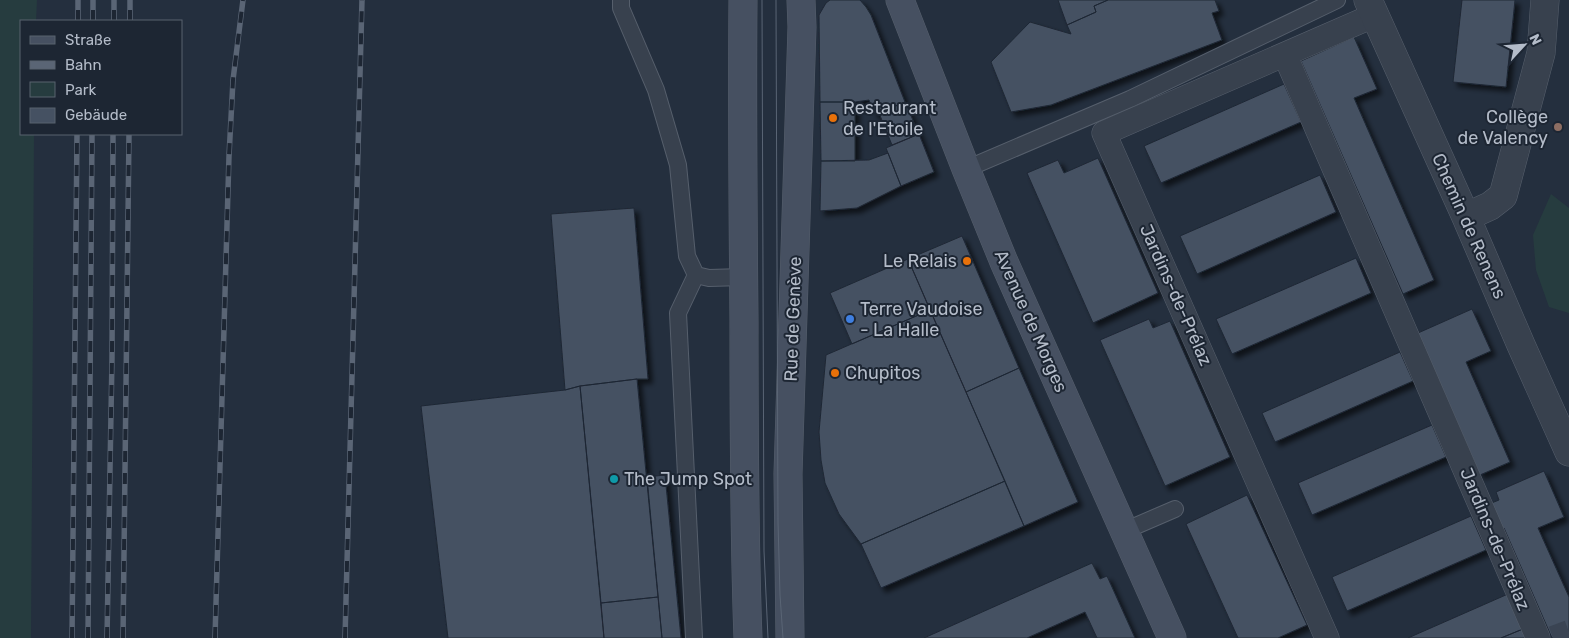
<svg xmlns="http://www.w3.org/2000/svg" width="1569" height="638" viewBox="0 0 1569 638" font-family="Rubik,sans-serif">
  <defs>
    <filter id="shadow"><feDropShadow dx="4.5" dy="4.5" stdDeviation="2.5" flood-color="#0009"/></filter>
  </defs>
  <rect width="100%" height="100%" fill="#242f3e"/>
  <path fill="#263c3f" d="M0,0H37L36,21H21V134H34L31,638H0Z
    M1551,194L1569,208V313L1549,307L1536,270L1533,235Z"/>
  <path fill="#455162" stroke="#1f2835" filter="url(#shadow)" d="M830,0H860L866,7L871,15L905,102L875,115L869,100L855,102H820L819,15L826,3Z
    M1058,0H1108L1094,6L1096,12L1067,25Z
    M1108,0H1215L1219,11L1212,13L1222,40L1051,105L1011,112L991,62L1030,22L1071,34L1067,25L1096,12L1094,6Z
    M1462,0H1515L1506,87L1453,82Z
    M1354,37L1377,89L1354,98L1434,280L1403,294L1301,61Z
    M1284,84L1301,122L1161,183L1144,146Z
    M820,102H855V161H821Z
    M905,102L919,134L892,145L879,113Z
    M919,134L934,172L901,186L886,148Z
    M888,153L901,186L857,208L820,211L821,161L869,160Z
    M1098,158L1158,293L1093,323L1027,173L1058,160L1064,173Z
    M1320,175L1336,212L1197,274L1180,236Z
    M634,208L648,379H637L580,386L565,390L551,214Z
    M962,236L1019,368L966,392L908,259Z
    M1356,258L1371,293L1232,354L1216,319Z
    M908,259L930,310L852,344L830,293Z
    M1472,309L1491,351L1466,362L1510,462L1480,475L1418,333Z
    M930,310L1005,481L861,544L839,514L825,483L821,460L819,432L826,355Z
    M1149,319L1153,328L1170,321L1230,457L1165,486L1100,340Z
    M1400,352L1413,381L1275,442L1262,413Z
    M1019,368L1078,502L1024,526L966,392Z
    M637,379L658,597L601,603L580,386Z
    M580,386L604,638H448L421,406L565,390Z
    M1432,425L1446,457L1312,515L1298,483Z
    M1544,471L1564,517L1538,528L1569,597V638H1552L1504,528L1500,530L1489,504L1499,500L1496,492Z
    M665,475L681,638H662L647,477Z
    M1005,481L1024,526L881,588L861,544Z
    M1247,495L1307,625L1278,638H1238L1186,524Z
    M1471,516L1486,550L1347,611L1332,577Z
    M1092,563L1100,579L1107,576L1135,638H1097L1085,612L1027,638H924Z
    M1508,594L1523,629L1501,638H1408Z
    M658,597L662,638H604L601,603Z
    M1523,629L1527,638H1501Z"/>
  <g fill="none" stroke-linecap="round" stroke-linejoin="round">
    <path stroke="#3a4453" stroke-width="24" stroke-dasharray="24 12" stroke-linecap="butt" d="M1553,638L1569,632"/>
    <defs>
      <path id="service" d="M621,0V8L656,90L678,165L687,256L696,275L709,278L743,277
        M966,169L1130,99L1337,0
        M1124,531L1175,509
        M694,638L678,313L696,275"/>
      <path id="pedestrian" d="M1285,55L1538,638
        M1327,638L1104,133L1375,15"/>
      <path id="minor" d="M1368,0L1466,217L1521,345L1569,452
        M1466,217L1490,206L1503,196L1541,53L1545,0"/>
      <path id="secondary" d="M743,0C742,107 743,214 744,321C744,427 744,532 748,638
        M900,0L966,169L1004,262L1172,638
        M790,638L788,474L802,27L801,0"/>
    </defs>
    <use href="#service" stroke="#565f6c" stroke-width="18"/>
    <use href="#pedestrian" stroke="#565f6c" stroke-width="25"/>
    <use href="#minor" stroke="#565f6c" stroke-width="29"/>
    <use href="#secondary" stroke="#565f6c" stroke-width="29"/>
    <use href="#service" stroke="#38414e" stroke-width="16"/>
    <use href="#pedestrian" stroke="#38414e" stroke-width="24"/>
    <use href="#minor" stroke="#38414e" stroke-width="28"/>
    <use href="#secondary" stroke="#465061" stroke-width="28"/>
    <path stroke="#5a6575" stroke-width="1" d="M762,0L764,551L768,638
      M776,0L778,522L780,595L783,638"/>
    <defs>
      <path id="rail" d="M78,21V0
        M93,21V0
        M114,21V0
        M130,21V0
        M72,638L77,134
        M88,638L92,134
        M107,638L112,358L113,134
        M123,638L129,134
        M215,638L229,156L233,80L243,0
        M345,638L362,0"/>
    </defs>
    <use href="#rail" stroke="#5a6575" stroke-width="5.5"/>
    <use href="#rail" stroke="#1d2633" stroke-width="4" stroke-dasharray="11" stroke-linecap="butt"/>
  </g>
  <g fill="#e8710a" stroke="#1d2633" stroke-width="2">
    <circle cx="833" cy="118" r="5"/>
    <circle cx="967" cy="261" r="5"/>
    <circle cx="835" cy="373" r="5"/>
  </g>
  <circle fill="#8d6e63" stroke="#1d2633" stroke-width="2" cx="1558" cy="127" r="5"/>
  <circle fill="#3f7fe0" stroke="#1d2633" stroke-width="2" cx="850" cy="319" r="5"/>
  <circle fill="#0f9aa8" stroke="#1d2633" stroke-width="2" cx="614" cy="479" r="5"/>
  <g text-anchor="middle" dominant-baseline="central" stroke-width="4" stroke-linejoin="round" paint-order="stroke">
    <g font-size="18" fill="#b4bcc9" stroke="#1d2633" text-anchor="start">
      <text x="843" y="108">Restaurant<tspan x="843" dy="21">de l'Etoile</tspan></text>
      <text x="1548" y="117" text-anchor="end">Collège<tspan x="1548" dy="21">de Valency</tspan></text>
      <text x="957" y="261" text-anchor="end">Le Relais</text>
      <text x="860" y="309">Terre Vaudoise<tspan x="860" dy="21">- La Halle</tspan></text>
      <text x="845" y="373">Chupitos</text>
      <text x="624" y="479">The Jump Spot</text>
    </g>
    <g font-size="18" fill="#b4bcc9" stroke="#1d2633">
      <text transform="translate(1469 226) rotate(66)">Chemin de Renens</text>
      <text transform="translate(1176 295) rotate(66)">Jardins-de-Prélaz</text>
      <text transform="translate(793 319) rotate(-88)">Rue de Genève</text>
      <text transform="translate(1031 321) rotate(66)">Avenue de Morges</text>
      <text transform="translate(1495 539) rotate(67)">Jardins-de-Prélaz</text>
    </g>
  </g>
  <rect x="20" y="20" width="162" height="115" fill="#1d2633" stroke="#59626f"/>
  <rect x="30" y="36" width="25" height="8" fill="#465061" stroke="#59626f"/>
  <text x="65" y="45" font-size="15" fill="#b4bcc9">Straße</text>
  <rect x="30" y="61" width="25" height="8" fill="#5a6575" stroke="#59626f"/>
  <text x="65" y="70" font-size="15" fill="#b4bcc9">Bahn</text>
  <rect x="30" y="82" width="25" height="15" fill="#263c3f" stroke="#59626f"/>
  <text x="65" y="95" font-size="15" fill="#b4bcc9">Park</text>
  <rect x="30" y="108" width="25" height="15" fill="#455162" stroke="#59626f"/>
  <text x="65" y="120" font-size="15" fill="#b4bcc9">Gebäude</text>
  <g transform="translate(1524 45) rotate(64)" stroke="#1d2633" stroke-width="4" paint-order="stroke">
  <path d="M0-4L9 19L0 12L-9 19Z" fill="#b4bcc9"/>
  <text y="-8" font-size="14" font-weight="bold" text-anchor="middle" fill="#b4bcc9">N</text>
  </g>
</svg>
